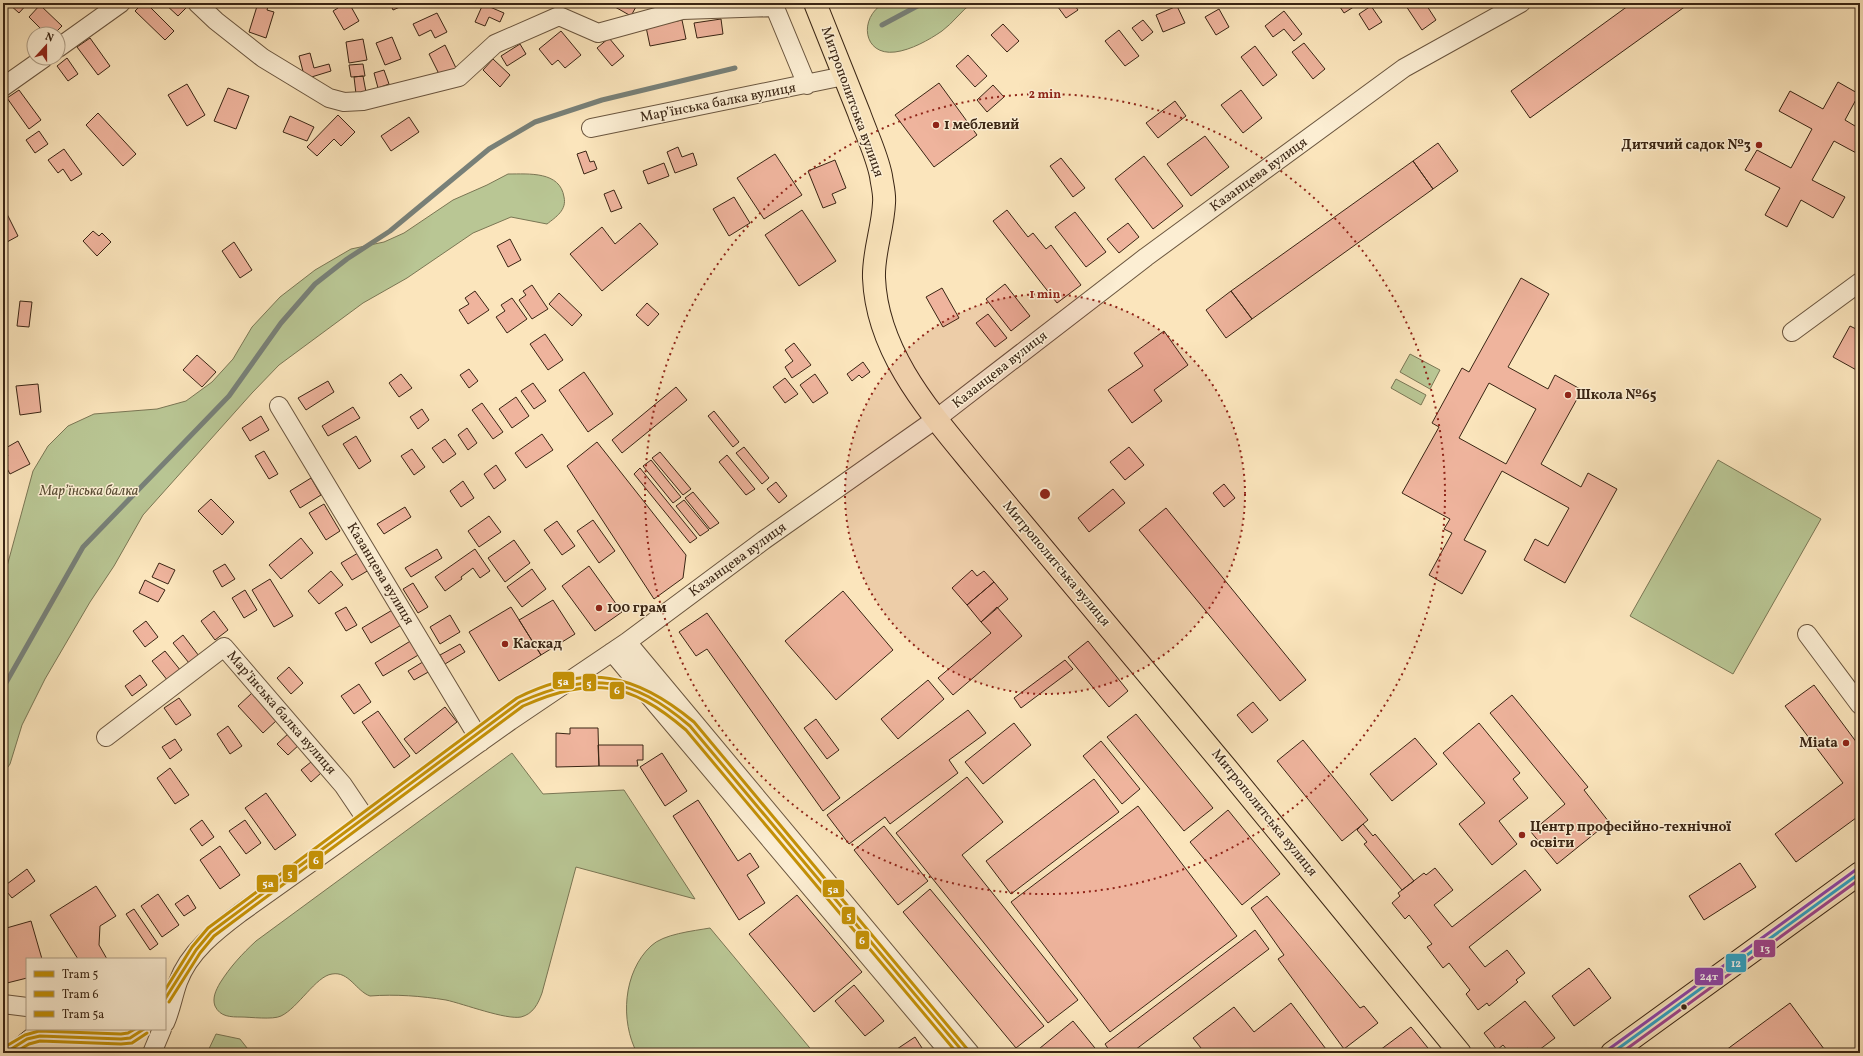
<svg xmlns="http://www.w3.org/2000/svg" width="1863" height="1056" viewBox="0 0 1863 1056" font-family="Vollkorn,serif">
  <rect width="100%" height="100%" fill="#fbe5bc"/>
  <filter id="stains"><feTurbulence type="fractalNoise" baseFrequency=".005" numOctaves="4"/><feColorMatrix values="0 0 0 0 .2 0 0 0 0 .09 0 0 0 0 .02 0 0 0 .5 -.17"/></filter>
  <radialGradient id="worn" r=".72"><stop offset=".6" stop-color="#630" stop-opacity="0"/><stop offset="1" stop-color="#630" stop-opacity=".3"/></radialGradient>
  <path fill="#b9c694" stroke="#7a7654" d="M884,3H972C961,11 953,23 942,31C929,40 911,50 895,52C863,56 858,18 884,3Z
    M1244,3H1275C1266,9 1254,7 1244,3Z
    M508,174C529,174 560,171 564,197C567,210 556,217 547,224L511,217L473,233L407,278L363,303L279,365L252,393L143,515L114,566L90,602L45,679L22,725L10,764L3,774V581L33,471L48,446L68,426L94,414L157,409L186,401L212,382L233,359L252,327L280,297L315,270L351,249L384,242L404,233L453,200L487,185Z
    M1410,354L1440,370L1430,389L1400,372Z
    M1396,379L1426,395L1421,405L1391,388Z
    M1718,460L1821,519L1733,674L1630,616Z
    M512,753L543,794L624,790L695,899L576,867L542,993C538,1004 533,1014 521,1017C506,1020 464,1004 446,1000C421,996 396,994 370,996C356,991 349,971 332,974C316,976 298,1008 281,1016C273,1020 250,1017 241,1017C231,1017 220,1017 215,1006C212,998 216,990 220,983C230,967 242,954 256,941Z
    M710,928L814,1053H637C620,1021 623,972 651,946C663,934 693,931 710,928Z
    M216,1034L240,1039L251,1053H207Z"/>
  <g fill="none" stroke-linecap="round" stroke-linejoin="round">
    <path stroke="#788078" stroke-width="5" d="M882,25L923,3
      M3,688L83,547L229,396L281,323L315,284L347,259L390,231L489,149L535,122L602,100L735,68"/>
  </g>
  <path fill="#efb49d" stroke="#3a2514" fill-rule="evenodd" d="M10,3H28L19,13L9,4Z
    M143,3H146L174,31L165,40L135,11Z
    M164,3H185L188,6L178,16Z
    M258,3H269L267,10L274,12L266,38L249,32Z
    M335,3H349L359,21L344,30L333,11L338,8Z
    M390,3H409L393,10Z
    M608,3H638L631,16Z
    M1055,3H1073L1078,10L1066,18Z
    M1340,3H1360L1344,13L1338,4Z
    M1404,3H1425L1436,20L1422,30Z
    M1455,3H1463L1457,7Z
    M1632,3H1690L1530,118L1511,91Z
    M483,4L504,13L500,22L489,17L485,26L475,22Z
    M40,5L62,26L54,34H46L29,17Z
    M1177,6L1185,23L1163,32L1156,15Z
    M1371,6L1382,22L1369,30L1359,14Z
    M1219,9L1229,27L1216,35L1205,17Z
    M1284,11L1302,34L1294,41L1284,29L1273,37L1265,26Z
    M437,13L447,32L435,38L431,30L419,36L413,24Z
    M721,19L723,34L697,38L694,23Z
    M682,20L686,39L650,46L646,27Z
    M1143,20L1153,32L1142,41L1132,28Z
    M1003,24L1019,41L1007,52L991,35Z
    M1119,30L1139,56L1125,66L1105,41Z
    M561,31L581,55L565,68L558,60L552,65L539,49Z
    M392,37L401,59L385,65L376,43Z
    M90,38L110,66L98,75L77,47Z
    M609,38L624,56L612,66L597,48Z
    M363,39L367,60L349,63L346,42Z
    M1304,43L1325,69L1313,79L1292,52Z
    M520,44L526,54L507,66L501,56Z
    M445,45L456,68L440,76L429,54Z
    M1255,46L1277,75L1263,86L1241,57Z
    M310,53L314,68L329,64L331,71L305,79L299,56Z
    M968,55L987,76L975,87L956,66Z
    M67,58L78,74L68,81L57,66Z
    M493,59L510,75L500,87L483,70Z
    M363,64L365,76L351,77L349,65Z
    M384,70L389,84L378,88L374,73Z
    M363,76L366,92L356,94L354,77Z
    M1838,82L1859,94L1845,120L1860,129V155L1834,141L1812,180L1845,197L1833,218L1801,200L1787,227L1765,215L1780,188L1745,170L1757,150L1791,168L1812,129L1779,111L1790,91L1823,109Z
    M939,83L977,135L934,167L895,115Z
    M187,84L205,115L187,126L168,95Z
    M993,85L1004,97L987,112L977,100Z
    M228,88L249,96L236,129L214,121Z
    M19,90L41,120L29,129L7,98Z
    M1241,90L1262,118L1243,133L1221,105Z
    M1175,101L1186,116L1158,138L1146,123Z
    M98,113L136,154L123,166L86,125Z
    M338,115L355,132L341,146L334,139L317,156L307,147Z
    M290,116L314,127L307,141L283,132Z
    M409,117L419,132L391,151L381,136Z
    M39,131L48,144L35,153L26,140Z
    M1205,136L1229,167L1191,196L1167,164Z
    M1438,143L1458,171L1433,189L1413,161Z
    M678,147L682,157L693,153L697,165L675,173L667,152Z
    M64,149L82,174L71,181L63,169L58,173L48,160Z
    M586,151L590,162L594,161L597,169L584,174L577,154Z
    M775,154L802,195L764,219L737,178Z
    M1144,156L1183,206L1153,229L1115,179Z
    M1061,158L1085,188L1073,197L1050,166Z
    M835,160L846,188L832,194L836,203L823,208L808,171Z
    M1413,161L1433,189L1252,319L1231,291Z
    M664,163L669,176L648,184L643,171Z
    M614,190L622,208L611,212L604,194Z
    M734,197L750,223L729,236L713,209Z
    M802,210L836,261L799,286L765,235Z
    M1007,210L1028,237L1033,233L1046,249L1051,245L1081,285L1057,303L993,221Z
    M1075,212L1106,252L1086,267L1055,227Z
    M7,214L18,236L7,242L3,234V216Z
    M640,223L658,244L602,291L570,254L602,227L615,244Z
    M1128,223L1139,237L1119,253L1107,239Z
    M93,231L99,236L102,233L111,242L97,256L83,241Z
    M510,239L521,260L508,267L497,246Z
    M234,242L252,270L240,278L222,251Z
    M1521,278L1549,294L1508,367L1548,389L1555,375L1582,390L1541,464L1581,487L1588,473L1617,489L1565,583L1524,560L1535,539L1548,546L1569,508L1502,471L1464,540L1486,551L1462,594L1429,575L1452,533L1444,529L1450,519L1402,493L1439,427L1432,423L1462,368L1469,372ZM1489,383L1536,409L1506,464L1459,438Z
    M1005,284L1030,316L1011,331L986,299Z
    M532,285L548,309L532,319L519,300L526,295L523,291Z
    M942,288L959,318L943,327L926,297Z
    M475,291L489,310L468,324L459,310L469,304L465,298Z
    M1231,291L1252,319L1226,338L1206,310Z
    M559,293L582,315L572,326L549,304Z
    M512,298L527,319L507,333L496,317L505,311L501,305Z
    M20,301L32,302L29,327L17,326Z
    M647,303L659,314L648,326L636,315Z
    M988,314L1007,338L995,347L976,323Z
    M1850,326L1860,331V372L1833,357Z
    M1164,331L1188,365L1154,390L1162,401L1132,423L1108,390L1143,366L1134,353Z
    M545,334L563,360L548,370L530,344Z
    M794,343L811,365L792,378L785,367L793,361L785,350Z
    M197,355L216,372L202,387L183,370Z
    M863,362L870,372L862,378L859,375L852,381L847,374Z
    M469,369L478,381L469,388L460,375Z
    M584,372L613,414L588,432L559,390Z
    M401,374L412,388L399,397L389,383Z
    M815,374L828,393L813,403L800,385Z
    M785,378L798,394L785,403L773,387Z
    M328,381L334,392L306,410L298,398Z
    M533,383L546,401L534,409L521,391Z
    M38,384L41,412L20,415L16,386Z
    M676,387L687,400L622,453L612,440Z
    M516,397L529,416L512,428L499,409Z
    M482,403L503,432L493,439L472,410Z
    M353,407L360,418L328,436L322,426Z
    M422,409L429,420L418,429L410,417Z
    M714,411L739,442L733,447L708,416Z
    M261,416L269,430L250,441L242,428Z
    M467,428L477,443L468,450L458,435Z
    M542,434L553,450L526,468L515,453Z
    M356,436L371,461L359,469L343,444Z
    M445,439L456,454L443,463L432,448Z
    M18,441L30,464L10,474L3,461V458L8,456L4,449Z
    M597,442L686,555L683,578L654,599L567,466Z
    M744,447L769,478L762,484L736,453Z
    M1129,447L1144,465L1125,480L1110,462Z
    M412,449L425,467L414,475L401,456Z
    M264,451L278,474L269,479L255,456Z
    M660,452L691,489L683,495L652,458Z
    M727,455L755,489L746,495L719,462Z
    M651,460L681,497L673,503L643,466Z
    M496,465L506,480L494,489L484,474Z
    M640,468L697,538L690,543L634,474Z
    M3,478L7,487L3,489Z
    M311,478L321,495L300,508L290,491Z
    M463,481L474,498L461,507L450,491Z
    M776,482L787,496L779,503L767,489Z
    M1224,484L1235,498L1224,507L1213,493Z
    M1113,489L1125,503L1089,532L1078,518Z
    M693,492L719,523L710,529L685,498Z
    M211,499L234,522L222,535L198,511Z
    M684,500L709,530L700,536L676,506Z
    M324,504L340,531L326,540L309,513Z
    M405,507L411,517L384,534L377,524Z
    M1166,508L1306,680L1280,701L1139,530Z
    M489,516L501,532L479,547L468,531Z
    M593,520L615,551L599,563L577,531Z
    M557,521L575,546L562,555L544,530Z
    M301,538L313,553L281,579L269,565Z
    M514,540L530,563L505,582L488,558Z
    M437,549L442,558L411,577L405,568Z
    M475,549L490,571L480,578L473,568L461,577L462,579L445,591L435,577Z
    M358,553L369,570L352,580L341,563Z
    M159,563L175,570L168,584L152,577Z
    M225,564L235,579L222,587L213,571Z
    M589,566L622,612L595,631L562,586Z
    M532,569L546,589L522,607L507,587Z
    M972,570L977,576L984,571L994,582L967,605L952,588Z
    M331,571L343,585L319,604L308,591Z
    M270,579L293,616L274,627L252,590Z
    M145,580L165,590L158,602L139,593Z
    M994,582L1008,599L981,622L967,605Z
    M413,583L428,607L418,613L403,589Z
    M245,590L257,610L244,618L232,598Z
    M843,591L893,650L836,700L785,641Z
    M553,600L575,634L541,655L519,620Z
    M346,607L357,625L346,631L335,613Z
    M511,607L541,655L499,681L469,632Z
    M997,607L1022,636L953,695L938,678L991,633L981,622Z
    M394,609L403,624L371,643L362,628Z
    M214,611L228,630L215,640L201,621Z
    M707,613L840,798L823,811L707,649L696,656L679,632Z
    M450,615L460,632L440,644L430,627Z
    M146,621L158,637L145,647L133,631Z
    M183,635L199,656L189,663L173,643Z
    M412,640L420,654L383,676L375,663Z
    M1088,641L1128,691L1109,707L1068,657Z
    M460,644L465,652L445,664L440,655Z
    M165,651L181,671L168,681L152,661Z
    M426,660L432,670L414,680L408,671Z
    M1065,660L1073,669L1021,708L1014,698Z
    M289,667L303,683L291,694L277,678Z
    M140,675L147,685L132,696L125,686Z
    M928,680L944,699L898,739L881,719Z
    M359,684L371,702L354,714L341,696Z
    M1814,685L1860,747V815L1796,862L1775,834L1843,783L1785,706Z
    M252,693L277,720L263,733L238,706Z
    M1512,695L1588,787L1584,790L1609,822L1557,864L1531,832L1565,804L1490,713Z
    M179,698L191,715L176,725L164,708Z
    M1253,702L1268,720L1252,733L1237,715Z
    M445,707L457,722L416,754L404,739Z
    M968,710L986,733L949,760L958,773L890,824L885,817L849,844L827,815Z
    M378,711L410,756L394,768L362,722Z
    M1136,714L1213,808L1184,831L1107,737Z
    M816,719L839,750L827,759L804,728Z
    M1014,723L1031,745L983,784L965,762Z
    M1479,723L1520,773L1513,779L1528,798L1499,821L1517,844L1492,865L1459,824L1485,803L1443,753Z
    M228,726L242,746L230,754L217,734Z
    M570,728H598L599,766L556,767V733L570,734Z
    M289,733L300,744L288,755L277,744Z
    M1415,738L1437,764L1392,801L1370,774Z
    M175,739L182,750L170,759L162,747Z
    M1303,740L1368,820L1342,841L1277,761Z
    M1101,741L1140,789L1122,804L1083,756Z
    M598,745H643V760H637L638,766H599Z
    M662,753L687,791L665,806L640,767Z
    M311,762L321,773L311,782L301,770Z
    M170,768L189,795L175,804L157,778Z
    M967,777L1003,822L962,855L1078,1000L1048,1023L896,833Z
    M1094,779L1119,812L1011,894L986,861Z
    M266,793L296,835L275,850L245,808Z
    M698,800L738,861L750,853L759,867L747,875L765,903L739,920L673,816Z
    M1138,806L1237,936L1110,1032L1011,902Z
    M1228,810L1280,874L1242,905L1190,842Z
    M202,820L214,837L202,846L190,829Z
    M245,820L261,843L246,854L229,831Z
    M1363,824L1373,836L1375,834L1414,881L1402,890L1364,844L1367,842L1357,830Z
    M884,826L928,881L898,905L854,850Z
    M220,846L240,875L220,889L200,860Z
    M1740,863L1756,887L1704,920L1689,896Z
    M1435,868L1453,890L1434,905L1452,927L1525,870L1541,890L1469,947L1485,967L1507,950L1525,973L1516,980L1518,982L1489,1006L1487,1003L1478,1010L1466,994L1470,990L1449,963L1443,968L1427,947L1432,944L1409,915L1405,919L1392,903L1400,896L1398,893L1402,890L1424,873L1426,875Z
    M27,869L35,881L12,898L3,887Z
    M96,886L116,916L100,926L99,945L107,959H78L50,915Z
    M930,889L1044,1026L1016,1048L903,912Z
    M3,893L8,899L3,903Z
    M158,894L179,925L162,937L141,906Z
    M188,895L196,908L184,916L175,904Z
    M797,895L862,972L814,1012L749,934Z
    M1267,896L1360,1008L1364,1006L1378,1023L1344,1049L1278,959L1284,955L1251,908Z
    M134,909L158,944L150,950L126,914Z
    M31,921L42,959H27V978L7,983L3,972V929Z
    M1255,930L1269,949L1131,1053H1111L1105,1044Z
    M1589,968L1611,998L1574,1026L1552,996Z
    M854,985L884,1021L865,1036L835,1001Z
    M1525,1001L1555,1038L1535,1053H1532L1528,1048L1522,1053L1508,1051L1503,1045L1497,1050L1484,1033Z
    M1291,1003L1329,1053H1205L1193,1038L1234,1007L1254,1032Z
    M1790,1003L1827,1053H1722L1764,1022Z
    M1073,1021L1099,1053H1034Z
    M1411,1027L1432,1053H1376Z
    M915,1037L922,1048L914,1053H891Z"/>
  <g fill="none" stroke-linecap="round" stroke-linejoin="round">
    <defs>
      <path id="minor" d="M197,3L216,21L263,58L329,98L344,102L363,101L459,77L495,44L559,16L598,33L682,10L775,7
        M773,3L807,85
        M58,48L121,3
        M3,87L44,58
        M591,128L844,76
        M1792,332L1860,282
        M279,406L481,742
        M1807,634L1860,705
        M627,642L970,1053
        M612,652L950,1053
        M106,737L224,647L343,785L368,822
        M3,1004L27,1007
        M165,1023C171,1010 173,996 178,982C189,952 216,931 240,913L510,721L627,642L764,540L936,419L1146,257L1404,68L1521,3
        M152,1053L162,1029"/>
      <path id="major" d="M815,3C830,40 844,76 859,113C866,133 877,155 881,176C882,184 885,194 884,203C883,228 873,253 874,278C877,353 930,412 975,467L1228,770L1460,1053"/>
      <path id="highway" d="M1612,1053L1860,873"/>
    </defs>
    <use href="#minor" stroke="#6a553e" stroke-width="20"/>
    <use href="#major" stroke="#3a2514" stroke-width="24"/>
    <use href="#highway" stroke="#3a2514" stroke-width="24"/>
    <use href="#minor" stroke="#fceed3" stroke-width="18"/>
    <use href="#major" stroke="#fbe5bc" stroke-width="22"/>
    <use href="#highway" stroke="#fbe5bc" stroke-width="22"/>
    <path stroke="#3a2514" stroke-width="1" d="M5,1053L12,1041L27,1029"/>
    <defs>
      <path id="bus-1" d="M1612,1053L1860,873"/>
      <path id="bus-2" d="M1621,1053L1860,879"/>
      <path id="bus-3" d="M1609,1049L1857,869"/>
    </defs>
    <use href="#bus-1" stroke="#fceed3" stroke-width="6"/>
    <use href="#bus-2" stroke="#fceed3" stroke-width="6"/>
    <use href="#bus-3" stroke="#fceed3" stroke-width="6"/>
    <use href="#bus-1" stroke="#2ca6cc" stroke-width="3"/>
    <use href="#bus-2" stroke="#a04491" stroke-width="3"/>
    <use href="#bus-3" stroke="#8e44ad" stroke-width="3"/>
    <defs>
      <path id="tram-1" d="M165,999L196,950L211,932L520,702C591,671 631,676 690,726L964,1053
        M5,1053L27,1039L40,1036L121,1039L130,1038L144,1029"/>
      <path id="tram-2" d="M169,1002L200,953L214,936L523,706C591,676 629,681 686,730L957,1053
        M14,1053L29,1044L40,1041L121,1044L132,1043L147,1033"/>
      <path id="tram-3" d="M165,990L192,947L208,928L517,698C587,663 635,673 694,722L968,1050
        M3,1048L25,1035L39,1031L121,1034L128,1033L135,1029"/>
    </defs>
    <use href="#tram-1" stroke="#fceed3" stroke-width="6"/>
    <use href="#tram-2" stroke="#fceed3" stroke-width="6"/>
    <use href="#tram-3" stroke="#fceed3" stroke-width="6"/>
    <use href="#tram-1" stroke="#c49106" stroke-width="3"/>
    <use href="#tram-2" stroke="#c49106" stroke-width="3"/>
    <use href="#tram-3" stroke="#c49106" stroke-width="3"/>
  </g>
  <circle cx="1045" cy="494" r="200" fill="#8f2418" fill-opacity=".12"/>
  <g fill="none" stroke="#8f2418" stroke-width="2" stroke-dasharray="2 4">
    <circle cx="1045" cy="494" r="200"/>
    <circle cx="1045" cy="494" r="400"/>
  </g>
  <g fill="#8f2418" stroke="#fceed3" stroke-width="1.5">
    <circle cx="936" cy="125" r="4"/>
    <circle cx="1759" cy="145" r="4"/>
    <circle cx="1568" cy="395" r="4"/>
    <circle cx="599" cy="608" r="4"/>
    <circle cx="505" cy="644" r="4"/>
    <circle cx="1846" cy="743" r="4"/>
    <circle cx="1522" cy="835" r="4"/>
  </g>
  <circle fill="#3a2514" stroke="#fceed3" stroke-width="1.5" cx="1684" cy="1007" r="3.5"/>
  <g text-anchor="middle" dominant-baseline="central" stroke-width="3" stroke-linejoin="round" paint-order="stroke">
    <g font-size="14" fill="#3a2514" stroke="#fceed3">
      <text transform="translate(852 102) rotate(70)">Митрополитська вулиця</text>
      <text transform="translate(718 103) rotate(-11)">Мар’їнська балка вулиця</text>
      <text transform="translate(1259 175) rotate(-36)">Казанцева вулиця</text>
      <text transform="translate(1000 370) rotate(-38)">Казанцева вулиця</text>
      <text transform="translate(738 560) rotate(-36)">Казанцева вулиця</text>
      <text transform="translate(1056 564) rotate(50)">Митрополитська вулиця</text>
      <text transform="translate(380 574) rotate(59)">Казанцева вулиця</text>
      <text transform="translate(281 713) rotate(49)">Мар’їнська балка вулиця</text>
      <text transform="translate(1264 813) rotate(51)">Митрополитська вулиця</text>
    </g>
    <g font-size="14" font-weight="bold" fill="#3a2514" stroke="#fceed3" text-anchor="start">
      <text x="944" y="125">1 меблевий</text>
      <text x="1751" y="145" text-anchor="end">Дитячий садок №3</text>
      <text x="1576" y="395">Школа №65</text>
      <text x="607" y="608">100 грам</text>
      <text x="513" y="644">Каскад</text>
      <text x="1838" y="743" text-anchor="end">Miata</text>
      <text x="1530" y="827">Центр професійно-технічної<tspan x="1530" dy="16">освіти</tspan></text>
    </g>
    <g font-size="14" font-style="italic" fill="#5a4d34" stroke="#fceed3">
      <text x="89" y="491">Мар’їнська балка</text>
    </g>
  </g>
  <circle cx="1045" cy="494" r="6" fill="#8f2418" stroke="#fceed3" stroke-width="2"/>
  <g font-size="12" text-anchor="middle" font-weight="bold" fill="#8f2418" stroke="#fceed3" stroke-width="3" stroke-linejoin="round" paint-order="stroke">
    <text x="1045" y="98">2 min</text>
    <text x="1045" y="298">1 min</text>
  </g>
  <g stroke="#fceed3" stroke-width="1.5">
    <rect x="552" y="671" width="23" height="19" rx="4" fill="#c49106"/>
    <rect x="582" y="673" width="15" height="19" rx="4" fill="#c49106"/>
    <rect x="609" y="681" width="16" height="19" rx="4" fill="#c49106"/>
    <rect x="308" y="850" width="16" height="20" rx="4" fill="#c49106"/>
    <rect x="282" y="864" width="16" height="19" rx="4" fill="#c49106"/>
    <rect x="256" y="874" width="23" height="19" rx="4" fill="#c49106"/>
    <rect x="822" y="879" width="23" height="19" rx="4" fill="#c49106"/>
    <rect x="841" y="906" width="15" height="19" rx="4" fill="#c49106"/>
    <rect x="855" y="930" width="15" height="20" rx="4" fill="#c49106"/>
    <rect x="1753" y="939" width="23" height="19" rx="4" fill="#a04491"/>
    <rect x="1725" y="953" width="22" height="20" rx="4" fill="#2ca6cc"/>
    <rect x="1694" y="967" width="30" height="19" rx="4" fill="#8e44ad"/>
  </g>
  <g font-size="11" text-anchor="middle" font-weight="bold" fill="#fff">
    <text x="563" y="685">5а</text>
    <text x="589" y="687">5</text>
    <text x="617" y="694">6</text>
    <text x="316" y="864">6</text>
    <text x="290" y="877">5</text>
    <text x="268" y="887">5а</text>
    <text x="833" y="893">5а</text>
    <text x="849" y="919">5</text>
    <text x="862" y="944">6</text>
    <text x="1765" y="952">13</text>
    <text x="1736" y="967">12</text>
    <text x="1709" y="980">24т</text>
  </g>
  <rect width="1863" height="1056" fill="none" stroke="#fbe5bc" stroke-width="16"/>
  <rect x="4" y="4" width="1855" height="1048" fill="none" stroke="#3a2514" stroke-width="2"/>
  <rect x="8" y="8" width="1847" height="1040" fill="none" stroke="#3a2514"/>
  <rect x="26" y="958" width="140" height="72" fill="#fceed3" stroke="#ae9e87"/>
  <rect x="34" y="971" width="20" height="6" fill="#c49106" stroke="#ae9e87"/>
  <text x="62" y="978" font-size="12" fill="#3a2514">Tram 5</text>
  <rect x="34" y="991" width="20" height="6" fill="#c49106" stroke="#ae9e87"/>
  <text x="62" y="998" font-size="12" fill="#3a2514">Tram 6</text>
  <rect x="34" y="1011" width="20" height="6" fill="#c49106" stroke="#ae9e87"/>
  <text x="62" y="1018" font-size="12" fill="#3a2514">Tram 5а</text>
  <g transform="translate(46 46) rotate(21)"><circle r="19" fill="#fceed3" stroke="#ae9e87"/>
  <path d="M0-3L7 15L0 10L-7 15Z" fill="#8f2418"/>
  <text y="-6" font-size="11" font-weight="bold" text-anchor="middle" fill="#3a2514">N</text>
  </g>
  <rect width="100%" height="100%" filter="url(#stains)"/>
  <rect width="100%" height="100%" fill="url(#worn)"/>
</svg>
